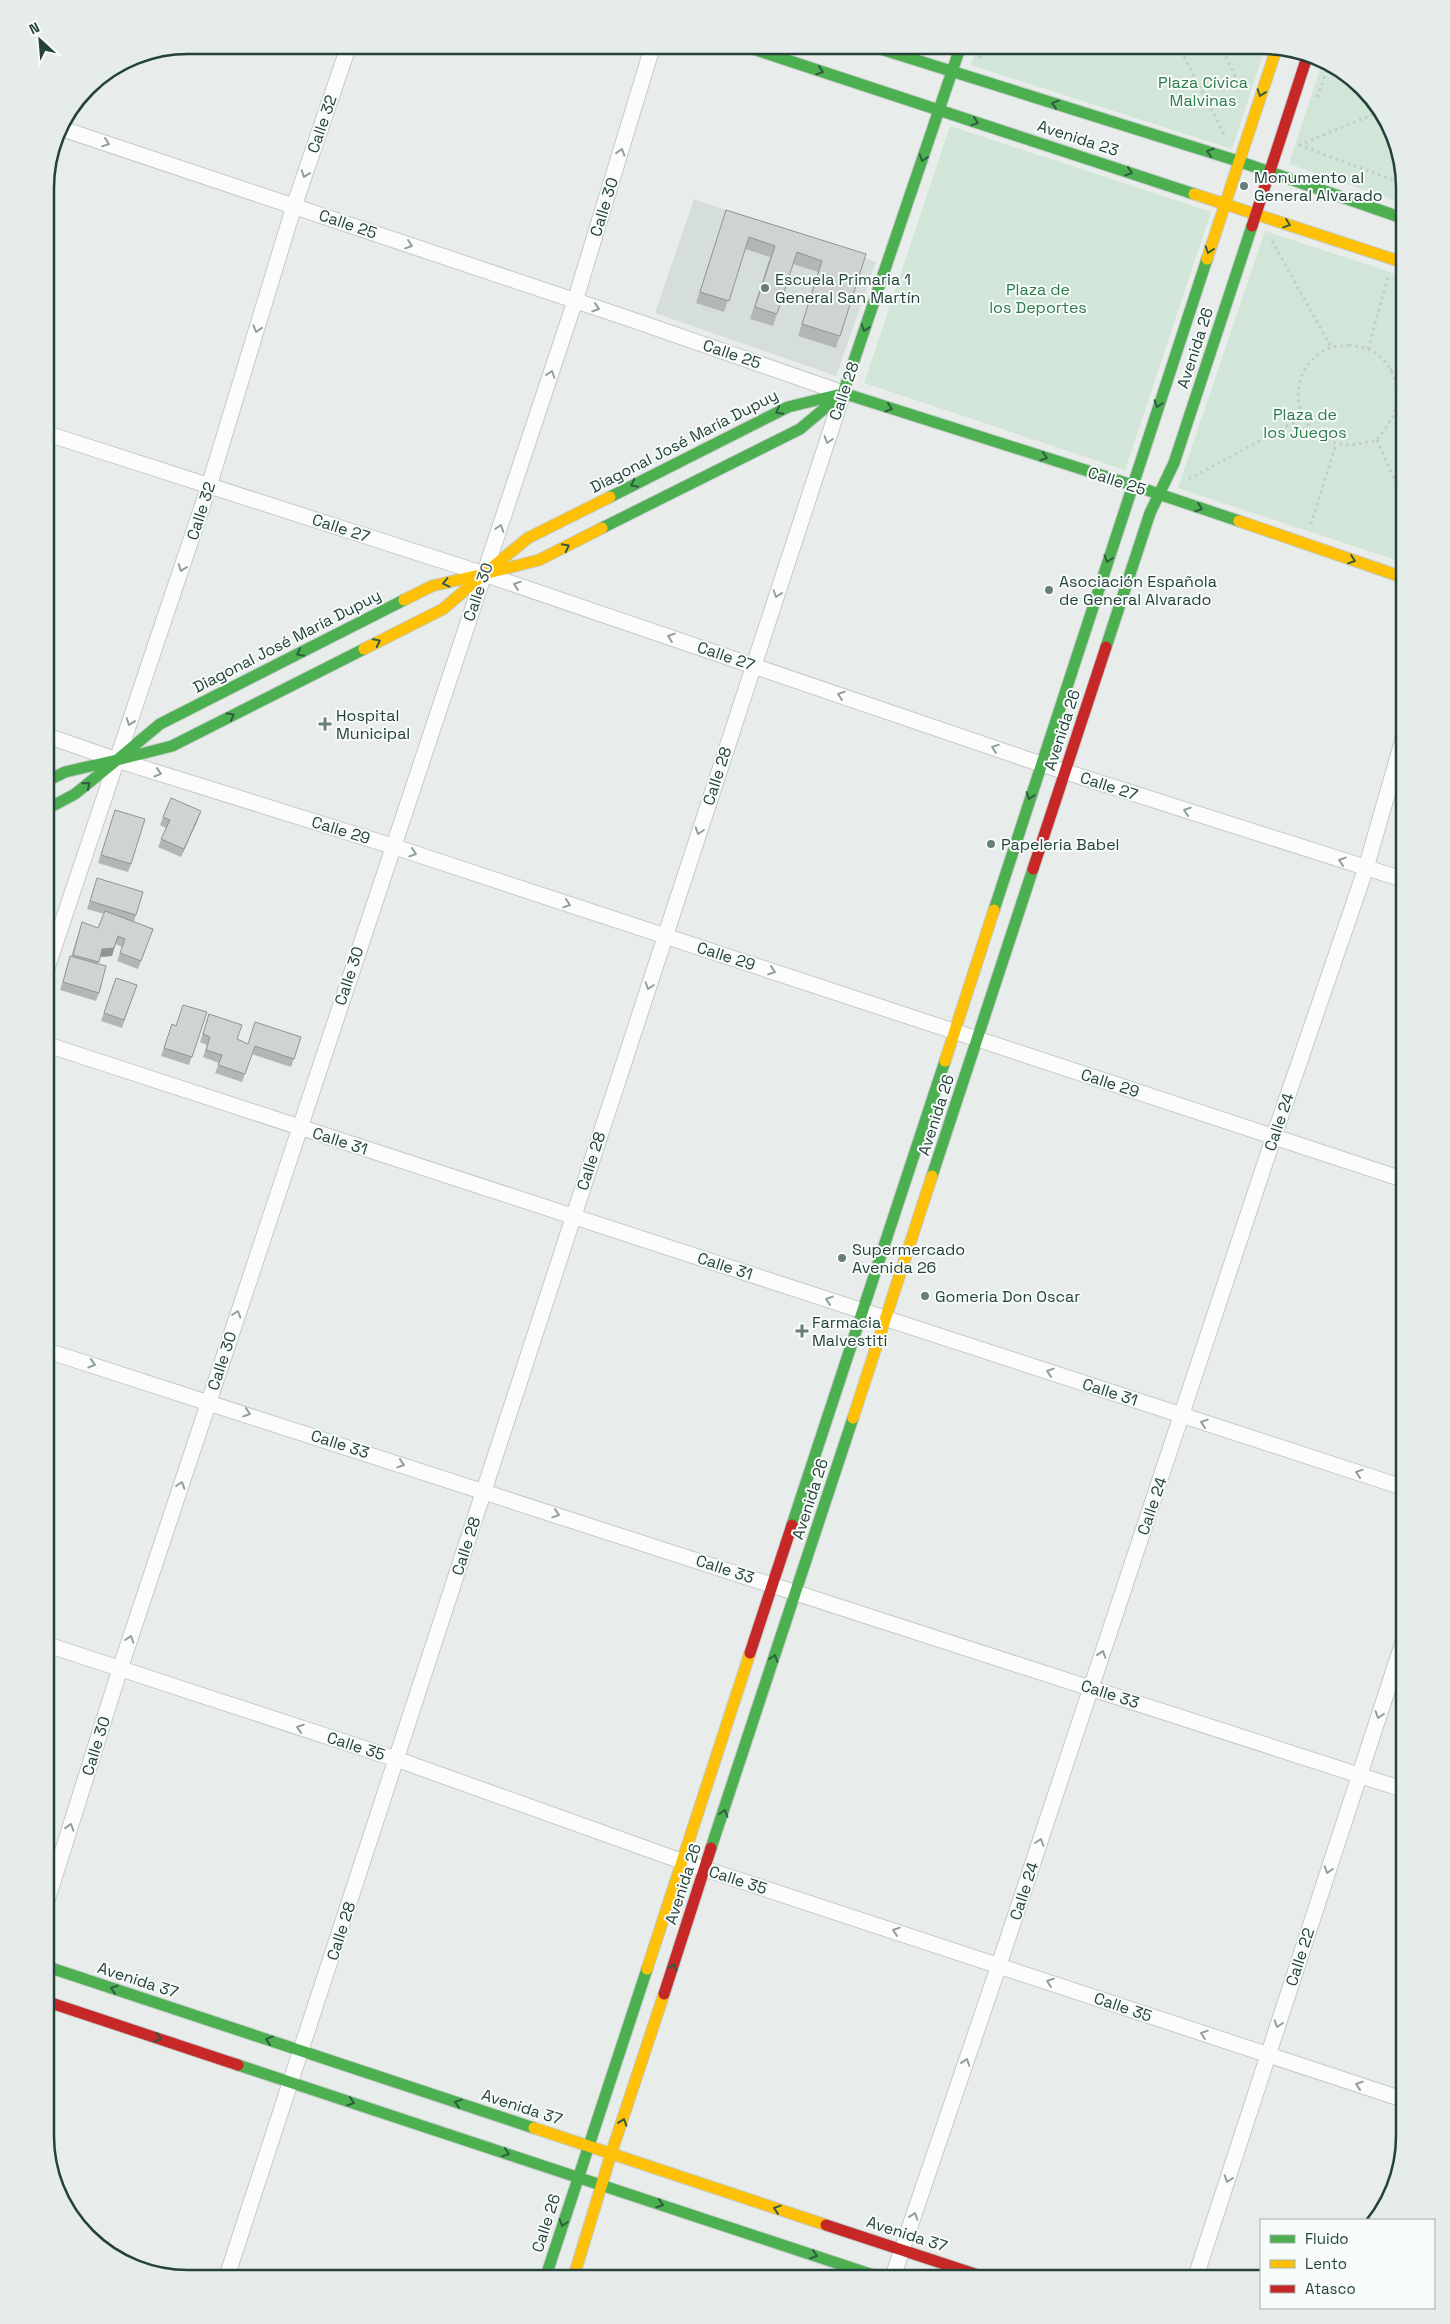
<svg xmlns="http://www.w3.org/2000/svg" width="1450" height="2324" viewBox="0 0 1450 2324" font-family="'Space Grotesk',sans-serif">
  <rect width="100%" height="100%" fill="#e8edeb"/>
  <path fill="#d6dedb" d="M694,199L876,262L836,376L655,313Z"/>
  <path fill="#d1e6d8" d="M978,45H1266L1232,149L971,65Z
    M1322,62L1341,69L1390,124L1405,188V204L1289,164Z
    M950,126L1211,212L1125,470L864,383Z
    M1265,231L1405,277V563L1178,488Z"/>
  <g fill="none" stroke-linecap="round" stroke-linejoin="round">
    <defs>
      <path id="street" d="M60,128L630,319L843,393L226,2279
        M45,433L484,574L1041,764L1405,880
        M45,735L117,760L392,846L1405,1180
        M45,974L209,486L294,206L349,45
        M45,1044L1405,1488
        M45,1350L1405,1790
        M45,1644L396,1759L681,1861L1405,2100
        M45,1907L120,1669L575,301L653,45
        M892,2279L999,1965L1274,1136L1366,868L1405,732
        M1195,2279L1405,1636"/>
      <path id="fast" d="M741,45L1194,194
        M868,45L1238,161L1405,219
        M843,393L1132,485L1239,521
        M843,393L961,45
        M610,497L788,407L837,395
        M602,528L800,429L843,393
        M1106,647L1150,513L1174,463L1252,226
        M45,782L65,772L117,760L160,724L404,600
        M45,810L75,794L117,760L172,746L364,649
        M994,910L1207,259
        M932,1176L1033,869
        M792,1525L945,1061
        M711,1848L853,1418
        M45,1966L534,2128
        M238,2065L885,2279
        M545,2279L647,1969"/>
      <path id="slow" d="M1194,194L1405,263
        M1207,259L1277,47
        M1239,521L1405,578
        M404,600L432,586L484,574L528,538L610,497
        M364,649L443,609L484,574L539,560L602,528
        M945,1061L994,910
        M853,1418L932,1176
        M647,1969L750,1653
        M534,2128L826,2225
        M573,2279L611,2154L664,1994"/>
      <path id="jam" d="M1252,226L1307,57
        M1033,869L1106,647
        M750,1653L792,1525
        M664,1994L711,1848
        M45,2001L238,2065
        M826,2225L990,2279"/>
    </defs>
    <use href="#street" stroke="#c5cac8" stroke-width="17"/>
    <use href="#fast" stroke="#c3cbc8" stroke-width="13"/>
    <use href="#slow" stroke="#c3cbc8" stroke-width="13"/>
    <use href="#jam" stroke="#c3cbc8" stroke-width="13"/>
    <path stroke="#c3ccca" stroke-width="3" stroke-dasharray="2.5 4" stroke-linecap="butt" d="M1178,45L1225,136
      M1220,45L1242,90
      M979,58L1001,45
      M1317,97L1329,65
      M1299,145L1404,184
      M1299,145L1379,112
      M1272,241L1331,347
      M1349,345C1355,346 1362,347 1368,349C1395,360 1405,397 1390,421C1386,428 1381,434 1377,440C1364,443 1347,447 1335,443C1294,432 1285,378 1320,353C1328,347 1339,346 1349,345Z
      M1368,349L1388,277
      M1390,370L1405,363
      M1377,440L1405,504
      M1189,479L1302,418
      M1311,524L1336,444"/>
    <use href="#street" stroke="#fcfcfc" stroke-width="15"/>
    <use href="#fast" stroke="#4caf50" stroke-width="11"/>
    <use href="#slow" stroke="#ffc107" stroke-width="11"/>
    <use href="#jam" stroke="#c62828" stroke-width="11"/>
  </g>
  <path fill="#b2b6b5" d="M726,210L866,254L836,348L798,336L818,272L793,264L773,326L750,319L770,257L745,249L724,312L696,303Z
    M115,810L131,864L128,872L98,863Z
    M163,817L198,819L181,857L158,847L166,828L160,825Z
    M97,878L136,915L134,922L153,929L138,969L117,961L122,947L116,944L112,956L100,957L98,964L99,993L96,1001L60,990L68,964L70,956L71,957L82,922L98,928L104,914L87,909Z
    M116,978L137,985L122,1028L101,1021Z
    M207,1012L189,1065L161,1056L172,1024L176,1026Z
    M209,1014L237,1039L248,1044L301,1037L291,1067L252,1054L242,1082L215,1073L219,1063L203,1057L207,1045L200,1042Z"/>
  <path fill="#919493" d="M201,811L198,819L181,857L184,849Z
    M114,948L112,956L99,957L102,949Z"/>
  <path fill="#cfd4d2" stroke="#919493" d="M726,210L866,254L840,336L802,324L822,261L797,252L777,314L755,307L775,246L749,237L729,301L700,292Z
    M171,798L201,811L184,849L161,839L170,820L163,817Z
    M115,810L145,819L131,864L101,855Z
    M97,878L143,892L136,915L90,901Z
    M105,911L153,929L141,961L120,953L125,939L118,936L114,948L102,949L99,962L73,955L82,922L98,928Z
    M70,956L106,966L99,993L63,982Z
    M116,978L137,985L124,1020L104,1013Z
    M183,1005L207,1012L192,1057L164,1048L172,1024L176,1026Z
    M209,1014L242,1025L237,1039L248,1044L255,1022L301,1037L294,1059L255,1046L245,1074L218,1065L222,1055L206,1050L210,1037L203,1034Z"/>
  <defs><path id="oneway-chevron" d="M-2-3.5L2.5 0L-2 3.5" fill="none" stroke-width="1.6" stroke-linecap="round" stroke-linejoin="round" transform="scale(1.25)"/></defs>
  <g stroke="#2e5d40">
    <use href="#oneway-chevron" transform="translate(820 71) rotate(18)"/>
    <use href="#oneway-chevron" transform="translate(1261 93) rotate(109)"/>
    <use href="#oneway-chevron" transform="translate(1055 104) rotate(-163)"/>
    <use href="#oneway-chevron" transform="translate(975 122) rotate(18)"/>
    <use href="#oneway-chevron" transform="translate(1210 152) rotate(-163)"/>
    <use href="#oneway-chevron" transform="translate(923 158) rotate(109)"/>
    <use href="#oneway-chevron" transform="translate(1129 172) rotate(18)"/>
    <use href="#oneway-chevron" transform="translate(1287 224) rotate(19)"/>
    <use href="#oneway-chevron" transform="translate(1209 250) rotate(108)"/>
    <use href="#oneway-chevron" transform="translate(865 328) rotate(109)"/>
    <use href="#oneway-chevron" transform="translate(1158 404) rotate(108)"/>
    <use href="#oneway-chevron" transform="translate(889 408) rotate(18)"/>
    <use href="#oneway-chevron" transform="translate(779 411) rotate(153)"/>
    <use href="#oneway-chevron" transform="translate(1044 457) rotate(18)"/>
    <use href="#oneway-chevron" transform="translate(634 484) rotate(153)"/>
    <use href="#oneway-chevron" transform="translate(1199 508) rotate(19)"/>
    <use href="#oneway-chevron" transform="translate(566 547) rotate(-27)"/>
    <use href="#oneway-chevron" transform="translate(1108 559) rotate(108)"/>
    <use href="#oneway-chevron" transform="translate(1352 560) rotate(19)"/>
    <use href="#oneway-chevron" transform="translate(446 583) rotate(167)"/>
    <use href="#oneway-chevron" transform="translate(377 642) rotate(-27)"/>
    <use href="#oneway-chevron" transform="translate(300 653) rotate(153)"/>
    <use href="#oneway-chevron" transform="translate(231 716) rotate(-27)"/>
    <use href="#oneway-chevron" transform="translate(87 785) rotate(-40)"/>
    <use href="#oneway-chevron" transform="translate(1030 796) rotate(108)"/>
    <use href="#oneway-chevron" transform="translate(774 1658) rotate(-72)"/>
    <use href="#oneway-chevron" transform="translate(724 1813) rotate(-72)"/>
    <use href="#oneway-chevron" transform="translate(673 1967) rotate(-72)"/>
    <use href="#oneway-chevron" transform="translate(114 1989) rotate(-162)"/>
    <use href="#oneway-chevron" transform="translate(158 2038) rotate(18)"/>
    <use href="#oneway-chevron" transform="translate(269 2040) rotate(-162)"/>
    <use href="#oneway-chevron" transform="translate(351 2102) rotate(18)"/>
    <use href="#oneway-chevron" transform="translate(458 2103) rotate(-162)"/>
    <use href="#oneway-chevron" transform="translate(623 2122) rotate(-71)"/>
    <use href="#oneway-chevron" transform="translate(506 2153) rotate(18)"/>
    <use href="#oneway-chevron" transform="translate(660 2204) rotate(18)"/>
    <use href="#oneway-chevron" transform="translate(777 2209) rotate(-162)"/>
    <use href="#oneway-chevron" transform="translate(563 2223) rotate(108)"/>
    <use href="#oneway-chevron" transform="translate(814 2255) rotate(18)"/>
  </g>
  <g stroke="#909f9b">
    <use href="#oneway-chevron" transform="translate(106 143) rotate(19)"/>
    <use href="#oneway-chevron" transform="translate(621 152) rotate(-73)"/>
    <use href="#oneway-chevron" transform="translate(305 174) rotate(109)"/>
    <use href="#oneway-chevron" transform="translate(409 245) rotate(19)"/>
    <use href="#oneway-chevron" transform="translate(596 308) rotate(18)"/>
    <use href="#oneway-chevron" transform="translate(257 329) rotate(107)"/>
    <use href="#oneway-chevron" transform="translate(551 374) rotate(-72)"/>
    <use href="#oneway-chevron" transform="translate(828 440) rotate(108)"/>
    <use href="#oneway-chevron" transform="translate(500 528) rotate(-72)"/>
    <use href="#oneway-chevron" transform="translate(182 568) rotate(109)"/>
    <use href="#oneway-chevron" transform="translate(517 585) rotate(-161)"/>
    <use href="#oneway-chevron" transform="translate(777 594) rotate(108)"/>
    <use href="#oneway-chevron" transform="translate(671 637) rotate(-161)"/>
    <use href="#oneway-chevron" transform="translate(841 695) rotate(-161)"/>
    <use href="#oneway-chevron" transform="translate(130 722) rotate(109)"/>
    <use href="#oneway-chevron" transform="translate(995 748) rotate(-161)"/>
    <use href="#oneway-chevron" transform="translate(158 773) rotate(17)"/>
    <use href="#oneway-chevron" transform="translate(1187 811) rotate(-162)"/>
    <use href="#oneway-chevron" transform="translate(699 831) rotate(108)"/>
    <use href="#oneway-chevron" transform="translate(413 853) rotate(18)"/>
    <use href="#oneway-chevron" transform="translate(1342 861) rotate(-162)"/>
    <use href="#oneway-chevron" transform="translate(567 904) rotate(18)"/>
    <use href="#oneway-chevron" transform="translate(772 971) rotate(18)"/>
    <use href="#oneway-chevron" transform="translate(649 986) rotate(108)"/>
    <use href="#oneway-chevron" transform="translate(829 1300) rotate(-162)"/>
    <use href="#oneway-chevron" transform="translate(237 1314) rotate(-72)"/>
    <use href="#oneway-chevron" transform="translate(92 1364) rotate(17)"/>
    <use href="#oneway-chevron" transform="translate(1050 1372) rotate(-162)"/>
    <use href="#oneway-chevron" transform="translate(247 1413) rotate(18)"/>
    <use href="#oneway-chevron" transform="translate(1204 1423) rotate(-162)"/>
    <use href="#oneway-chevron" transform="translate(401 1464) rotate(18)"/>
    <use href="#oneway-chevron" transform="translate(1359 1473) rotate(-162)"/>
    <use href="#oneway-chevron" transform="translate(181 1485) rotate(-72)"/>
    <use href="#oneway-chevron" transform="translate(556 1514) rotate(18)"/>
    <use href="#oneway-chevron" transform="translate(130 1639) rotate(-72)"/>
    <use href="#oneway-chevron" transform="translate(1102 1654) rotate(-71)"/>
    <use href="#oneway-chevron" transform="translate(1379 1715) rotate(108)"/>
    <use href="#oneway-chevron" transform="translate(300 1728) rotate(-162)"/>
    <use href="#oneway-chevron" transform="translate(70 1827) rotate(-73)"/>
    <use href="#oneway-chevron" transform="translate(1040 1842) rotate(-72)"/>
    <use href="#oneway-chevron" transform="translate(1328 1870) rotate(108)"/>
    <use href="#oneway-chevron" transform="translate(896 1931) rotate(-162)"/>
    <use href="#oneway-chevron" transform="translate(1050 1982) rotate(-161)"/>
    <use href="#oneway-chevron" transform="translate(1278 2024) rotate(108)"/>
    <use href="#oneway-chevron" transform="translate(1204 2034) rotate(-161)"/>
    <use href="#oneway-chevron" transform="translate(966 2062) rotate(-71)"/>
    <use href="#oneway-chevron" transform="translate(1359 2085) rotate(-162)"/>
    <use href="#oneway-chevron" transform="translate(1228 2179) rotate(108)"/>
    <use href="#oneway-chevron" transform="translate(914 2216) rotate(-71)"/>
  </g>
  <g fill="#697e78" stroke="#f7fbf9" stroke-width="2">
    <circle cx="1244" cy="186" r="5"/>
    <circle cx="765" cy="288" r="5"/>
    <circle cx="1049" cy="590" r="5"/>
    <path d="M322.5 716.5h5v5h5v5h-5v5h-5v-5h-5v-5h5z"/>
    <circle cx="991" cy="844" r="5"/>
    <circle cx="842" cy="1258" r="5"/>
    <circle cx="925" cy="1296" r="5"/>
    <path d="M799.5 1323.5h5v5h5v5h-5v5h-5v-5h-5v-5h5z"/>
  </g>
  <g text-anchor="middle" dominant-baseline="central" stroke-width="4" stroke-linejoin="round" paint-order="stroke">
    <g font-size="16" fill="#2d7a4b" stroke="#f7fbf9">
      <text x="1203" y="82">Plaza Cívica<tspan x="1203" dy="18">Malvinas</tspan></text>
      <text x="1038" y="289">Plaza de<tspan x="1038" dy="18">los Deportes</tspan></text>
      <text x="1305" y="414">Plaza de<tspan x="1305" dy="18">los Juegos</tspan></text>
    </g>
    <g font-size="16" fill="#24423a" stroke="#f7fbf9">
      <text transform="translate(322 124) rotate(-71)">Calle 32</text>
      <text transform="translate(1078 138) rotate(18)">Avenida 23</text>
      <text transform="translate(604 207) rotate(-73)">Calle 30</text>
      <text transform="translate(348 224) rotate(19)">Calle 25</text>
      <text transform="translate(1195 348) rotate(-72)">Avenida 26</text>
      <text transform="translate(732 354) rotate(19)">Calle 25</text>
      <text transform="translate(844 391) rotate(-71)">Calle 28</text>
      <text transform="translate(684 441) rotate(-27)">Diagonal José María Dupuy</text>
      <text transform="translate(1117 481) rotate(18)">Calle 25</text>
      <text transform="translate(201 511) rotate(-72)">Calle 32</text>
      <text transform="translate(341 528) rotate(18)">Calle 27</text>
      <text transform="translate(478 592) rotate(-71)">Calle 30</text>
      <text transform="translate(287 641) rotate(-27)">Diagonal José María Dupuy</text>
      <text transform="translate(726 656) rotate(19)">Calle 27</text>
      <text transform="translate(1062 730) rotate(-72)">Avenida 26</text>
      <text transform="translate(717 776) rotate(-72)">Calle 28</text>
      <text transform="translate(1109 786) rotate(18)">Calle 27</text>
      <text transform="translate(341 830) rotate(17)">Calle 29</text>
      <text transform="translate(726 956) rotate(18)">Calle 29</text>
      <text transform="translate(349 976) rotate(-72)">Calle 30</text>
      <text transform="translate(1110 1083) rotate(18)">Calle 29</text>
      <text transform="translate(936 1115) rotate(-72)">Avenida 26</text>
      <text transform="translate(1279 1122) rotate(-71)">Calle 24</text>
      <text transform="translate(340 1141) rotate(18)">Calle 31</text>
      <text transform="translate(591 1161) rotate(-72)">Calle 28</text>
      <text transform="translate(725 1266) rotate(18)">Calle 31</text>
      <text transform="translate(222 1361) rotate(-72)">Calle 30</text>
      <text transform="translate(1110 1392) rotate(18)">Calle 31</text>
      <text transform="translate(340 1444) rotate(18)">Calle 33</text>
      <text transform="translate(810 1499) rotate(-72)">Avenida 26</text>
      <text transform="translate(1152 1506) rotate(-71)">Calle 24</text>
      <text transform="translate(466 1546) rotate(-72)">Calle 28</text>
      <text transform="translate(725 1569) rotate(18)">Calle 33</text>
      <text transform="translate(1110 1694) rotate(18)">Calle 33</text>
      <text transform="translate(96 1746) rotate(-73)">Calle 30</text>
      <text transform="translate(356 1746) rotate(18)">Calle 35</text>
      <text transform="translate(738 1880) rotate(18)">Calle 35</text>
      <text transform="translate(683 1884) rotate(-72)">Avenida 26</text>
      <text transform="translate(1024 1891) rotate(-72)">Calle 24</text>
      <text transform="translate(341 1931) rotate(-72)">Calle 28</text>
      <text transform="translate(1300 1957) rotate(-72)">Calle 22</text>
      <text transform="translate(138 1980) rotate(18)">Avenida 37</text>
      <text transform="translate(1123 2007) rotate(19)">Calle 35</text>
      <text transform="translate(522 2107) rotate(18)">Avenida 37</text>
      <text transform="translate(546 2223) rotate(-72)">Calle 26</text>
      <text transform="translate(907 2234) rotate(18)">Avenida 37</text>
    </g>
    <g font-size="16" fill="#24423a" stroke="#f7fbf9" text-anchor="start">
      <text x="1254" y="177">Monumento al<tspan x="1254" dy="18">General Alvarado</tspan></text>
      <text x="775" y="279">Escuela Primaria 1<tspan x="775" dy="18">General San Martín</tspan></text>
      <text x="1059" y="581">Asociación Española<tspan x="1059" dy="18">de General Alvarado</tspan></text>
      <text x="336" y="715">Hospital<tspan x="336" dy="18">Municipal</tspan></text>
      <text x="1001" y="844">Papeleria Babel</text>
      <text x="852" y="1249">Supermercado<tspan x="852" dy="18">Avenida 26</tspan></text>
      <text x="935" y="1296">Gomeria Don Oscar</text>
      <text x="812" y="1322">Farmacia<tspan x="812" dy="18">Malvestiti</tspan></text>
    </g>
  </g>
  <path d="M0 0H1450V2324H0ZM188 54H1262A134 134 0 0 1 1396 188V2136A134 134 0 0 1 1262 2270H188A134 134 0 0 1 54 2136V188A134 134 0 0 1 188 54Z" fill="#e6ecea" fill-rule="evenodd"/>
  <path fill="none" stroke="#24423a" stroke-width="2.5" d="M188 54H1262A134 134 0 0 1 1396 188V2136A134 134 0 0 1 1262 2270H188A134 134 0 0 1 54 2136V188A134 134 0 0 1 188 54Z"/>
  <rect x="1260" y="2219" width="175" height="90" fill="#f7fbf9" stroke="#a3b1ad"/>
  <rect x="1270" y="2235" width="25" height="8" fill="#4caf50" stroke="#a3b1ad"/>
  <text x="1305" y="2244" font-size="15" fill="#24423a">Fluido</text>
  <rect x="1270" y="2260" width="25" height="8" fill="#ffc107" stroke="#a3b1ad"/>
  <text x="1305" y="2269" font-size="15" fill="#24423a">Lento</text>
  <rect x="1270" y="2285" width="25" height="8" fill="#c62828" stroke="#a3b1ad"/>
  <text x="1305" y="2294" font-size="15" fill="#24423a">Atasco</text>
  <g transform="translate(40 40) rotate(334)" stroke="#f7fbf9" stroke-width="4" paint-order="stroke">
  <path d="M0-4L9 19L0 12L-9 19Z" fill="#24423a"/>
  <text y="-8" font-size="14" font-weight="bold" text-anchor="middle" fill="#24423a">N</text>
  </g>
</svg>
